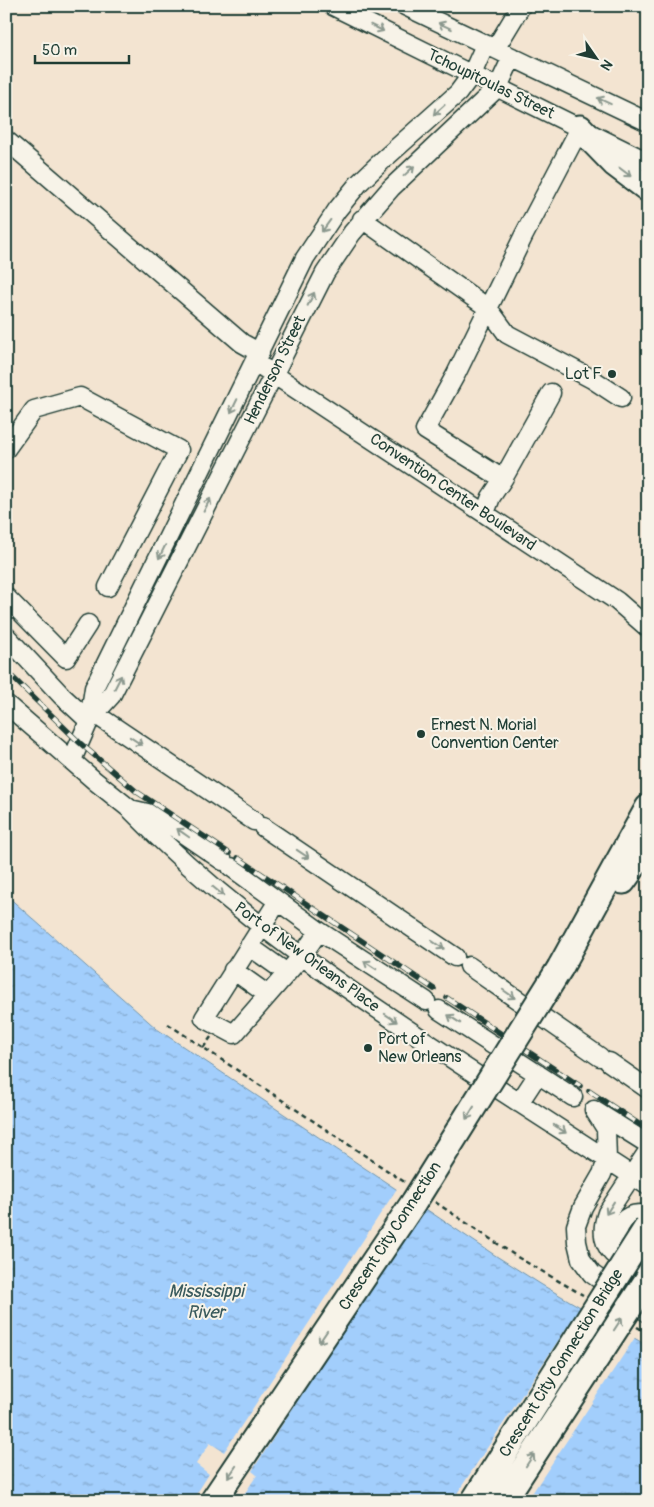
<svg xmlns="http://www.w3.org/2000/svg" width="654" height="1507" viewBox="0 0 654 1507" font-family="Pangolin,sans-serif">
  <defs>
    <pattern id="water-ripples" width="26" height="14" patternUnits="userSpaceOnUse" patternTransform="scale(1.25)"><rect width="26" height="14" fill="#a2cefc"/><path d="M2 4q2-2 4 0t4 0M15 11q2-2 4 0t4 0" fill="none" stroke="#83a8cd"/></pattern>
  </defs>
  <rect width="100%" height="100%" fill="#f3e4d1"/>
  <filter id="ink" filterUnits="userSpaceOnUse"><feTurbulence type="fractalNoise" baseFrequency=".02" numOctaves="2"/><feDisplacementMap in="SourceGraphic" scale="10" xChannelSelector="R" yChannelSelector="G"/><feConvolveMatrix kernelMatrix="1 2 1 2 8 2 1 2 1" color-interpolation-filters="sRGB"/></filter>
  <g filter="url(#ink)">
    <path fill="url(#water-ripples)" stroke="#6e94ac" d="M6,895L157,1029L493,1254L542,1285L648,1346V1501H6Z"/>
    <path fill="#f3e4d1" d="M398,1187L425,1205L252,1471L257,1475L243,1496L237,1493L232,1501H192L209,1474L196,1464L210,1443L224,1452Z
      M581,1306L636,1336L527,1501H452Z"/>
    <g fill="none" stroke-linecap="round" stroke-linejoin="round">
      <defs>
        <path id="minor" d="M333,6L648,162
          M405,6L648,122
          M495,49L521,6
          M6,140L242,343L260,353
          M362,219L488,308L507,334L592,379L621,398
          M264,368L617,601L648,628
          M6,449L34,410L80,397L179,450L108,587
          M503,479L551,393
          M485,513L491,497L503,479L425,430L456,374L524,235L580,128
          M6,597L66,658L88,624
          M6,636L62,696L89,721
          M6,704L95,781L130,809
          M95,714L254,821
          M89,720L111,696L325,273L352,233L391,188L498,87L512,57
          M72,760L89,721L94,688L305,258L337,210L359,183L383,160L458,93L472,74L485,45
          M263,827L455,957
          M223,861L156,815L130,809C206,888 291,951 382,1012C470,1072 559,1128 648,1186
          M231,867L319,931L426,1001
          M278,901L204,1018L234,1034L301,957L319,931
          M249,946L287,973
          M469,966L600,1057
          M233,970L268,995
          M439,1010L573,1097
          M609,1062L648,1089
          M519,1103L538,1074
          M594,1110L606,1129L607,1160L602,1174L583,1207L576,1226L577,1242L581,1259L592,1274L648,1313
          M597,1112L648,1144
          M648,1151L607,1213C601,1230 602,1247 618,1258C621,1260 625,1263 628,1264C635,1266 641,1263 648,1261
          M628,1259C607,1240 619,1208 648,1215"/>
        <path id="highway" d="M580,128L615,164L648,189
          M623,881L648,846
          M560,968L648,808"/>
      </defs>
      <use href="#minor" stroke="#1f3d34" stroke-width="21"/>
      <use href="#highway" stroke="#1f3d34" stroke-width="29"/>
      <path stroke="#1f3d34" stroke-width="2.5" stroke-dasharray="5 4" stroke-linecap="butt" d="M168,1024L406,1183
        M203,1048L211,1037
        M435,1202L519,1258L583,1295
        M637,1327L648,1333"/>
      <use href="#minor" stroke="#f7f3e8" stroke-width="18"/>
      <use href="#highway" stroke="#f7f3e8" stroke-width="25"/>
      <defs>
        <path id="rail" d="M6,671L80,743L137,792L229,853
          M238,858L434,989
          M447,998L580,1086
          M589,1091L648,1130"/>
      </defs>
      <use href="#rail" stroke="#1f3d34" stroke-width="5.5"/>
      <use href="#rail" stroke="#f7f3e8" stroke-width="4" stroke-dasharray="11" stroke-linecap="butt"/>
      <defs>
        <path id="highway-bridge" d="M213,1501L414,1202L560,968
          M474,1501L648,1226
          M503,1501L648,1279"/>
      </defs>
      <use href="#highway-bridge" stroke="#1f3d34" stroke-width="29" stroke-linecap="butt"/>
      <use href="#highway-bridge" stroke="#f7f3e8" stroke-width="25"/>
    </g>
    <defs><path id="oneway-shaft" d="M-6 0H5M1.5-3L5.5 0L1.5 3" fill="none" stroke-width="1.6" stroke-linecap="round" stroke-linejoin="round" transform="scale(1.25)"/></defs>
    <g stroke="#8b988e">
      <use href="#oneway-shaft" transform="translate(445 26) rotate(-155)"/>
      <use href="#oneway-shaft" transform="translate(377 28) rotate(26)"/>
      <use href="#oneway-shaft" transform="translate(604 101) rotate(-155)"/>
      <use href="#oneway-shaft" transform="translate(439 110) rotate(138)"/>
      <use href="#oneway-shaft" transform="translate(409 171) rotate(-43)"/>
      <use href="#oneway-shaft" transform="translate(625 172) rotate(37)"/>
      <use href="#oneway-shaft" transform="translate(326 226) rotate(126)"/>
      <use href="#oneway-shaft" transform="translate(311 299) rotate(-63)"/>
      <use href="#oneway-shaft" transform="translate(234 406) rotate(116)"/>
      <use href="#oneway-shaft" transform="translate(207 505) rotate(-63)"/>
      <use href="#oneway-shaft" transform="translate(162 552) rotate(116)"/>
      <use href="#oneway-shaft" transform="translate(118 682) rotate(-63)"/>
      <use href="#oneway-shaft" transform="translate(136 741) rotate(34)"/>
      <use href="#oneway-shaft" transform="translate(183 833) rotate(-145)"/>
      <use href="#oneway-shaft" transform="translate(303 854) rotate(34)"/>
      <use href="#oneway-shaft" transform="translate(218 891) rotate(39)"/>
      <use href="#oneway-shaft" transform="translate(438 945) rotate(34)"/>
      <use href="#oneway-shaft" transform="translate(370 965) rotate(-147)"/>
      <use href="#oneway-shaft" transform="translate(509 994) rotate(35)"/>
      <use href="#oneway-shaft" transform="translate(391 1018) rotate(34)"/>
      <use href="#oneway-shaft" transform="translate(454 1019) rotate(-147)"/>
      <use href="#oneway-shaft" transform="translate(470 1113) rotate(122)"/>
      <use href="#oneway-shaft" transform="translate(560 1129) rotate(33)"/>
      <use href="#oneway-shaft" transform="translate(610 1208) rotate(122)"/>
      <use href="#oneway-shaft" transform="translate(618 1324) rotate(-57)"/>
      <use href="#oneway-shaft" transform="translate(323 1337) rotate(124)"/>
      <use href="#oneway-shaft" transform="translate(530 1460) rotate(-57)"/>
      <use href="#oneway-shaft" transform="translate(232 1472) rotate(124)"/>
    </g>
  </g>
  <g fill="#1f3d34" stroke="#f7f3e8" stroke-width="2">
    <circle cx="612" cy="374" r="5"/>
    <circle cx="421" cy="734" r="5"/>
    <circle cx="368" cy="1048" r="5"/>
  </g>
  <g text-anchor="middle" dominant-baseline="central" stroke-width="4" stroke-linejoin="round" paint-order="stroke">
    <g font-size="16" fill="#1f3d34" stroke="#f7f3e8">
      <text transform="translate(491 84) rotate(26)">Tchoupitoulas Street</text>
      <text transform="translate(275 370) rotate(-64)">Henderson Street</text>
      <text transform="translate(453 492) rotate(34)">Convention Center Boulevard</text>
      <text transform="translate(307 957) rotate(36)">Port of New Orleans Place</text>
      <text transform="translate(390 1236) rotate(-57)">Crescent City Connection</text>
      <text transform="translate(561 1363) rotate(-58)">Crescent City Connection Bridge</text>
    </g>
    <g font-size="16" fill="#1f3d34" stroke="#f7f3e8" text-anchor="start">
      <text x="602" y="374" text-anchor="end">Lot F</text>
      <text x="431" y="725">Ernest N. Morial<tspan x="431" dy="18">Convention Center</tspan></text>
      <text x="378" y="1039">Port of<tspan x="378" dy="18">New Orleans</tspan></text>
    </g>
    <g font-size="18" font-style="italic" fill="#395a5c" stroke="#f7f3e8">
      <text x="206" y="1291">Mississippi<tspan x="206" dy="21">River</tspan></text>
    </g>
  </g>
  <rect width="654" height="1507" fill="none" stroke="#f7f3e8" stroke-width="25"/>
  <rect x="12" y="12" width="629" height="1482" fill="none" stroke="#1f3d34" stroke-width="2" filter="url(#ink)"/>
  <g transform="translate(596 58) rotate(124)" stroke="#f7f3e8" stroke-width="4" paint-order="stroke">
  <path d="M0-4L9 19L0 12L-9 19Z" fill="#1f3d34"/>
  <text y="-8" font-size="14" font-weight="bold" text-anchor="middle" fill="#1f3d34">N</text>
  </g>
  <path d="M35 55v8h94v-8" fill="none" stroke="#1f3d34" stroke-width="2.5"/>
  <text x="42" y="55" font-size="15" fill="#1f3d34" stroke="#f7f3e8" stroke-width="4" paint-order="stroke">50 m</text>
</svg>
